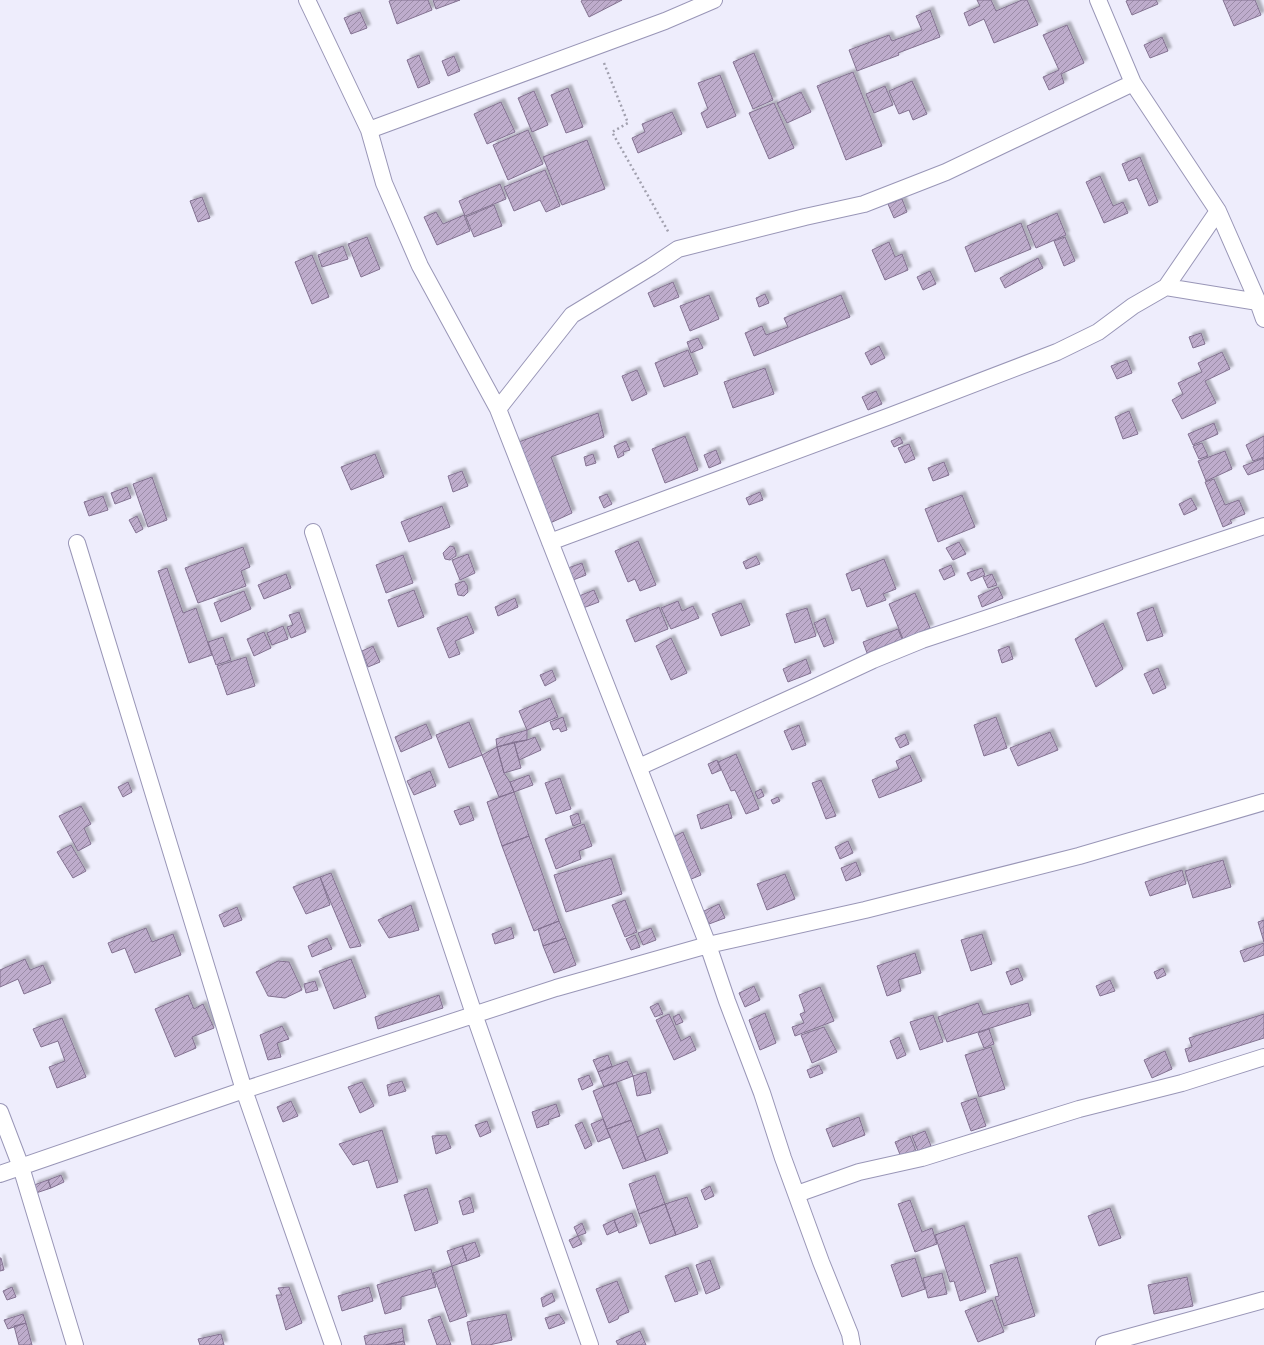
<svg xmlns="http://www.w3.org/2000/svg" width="1264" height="1345" viewBox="0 0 1264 1345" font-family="'Alegreya Sans',sans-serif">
  <defs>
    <pattern id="building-hatch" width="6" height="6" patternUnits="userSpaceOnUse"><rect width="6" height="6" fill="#beaccc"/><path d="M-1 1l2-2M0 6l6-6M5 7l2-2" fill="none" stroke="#9b8ca7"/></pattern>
    <filter id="shadow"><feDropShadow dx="3.5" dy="-3.5" stdDeviation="1" flood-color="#0004"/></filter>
  </defs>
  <rect width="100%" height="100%" fill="#eeedfc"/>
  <path fill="url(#building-hatch)" stroke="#837291" filter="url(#shadow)" d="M393,0H428L432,10L397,24L389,1Z
    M433,0H460L436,9Z
    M583,0H622L589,17L581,1Z
    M977,0H991L996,11L1022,0H1027L1038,25L994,43L984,19L969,26L964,13L980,6Z
    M1129,0H1156L1158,4L1132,15L1126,1Z
    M1223,0H1255L1261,15L1234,26Z
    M930,10L940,37L898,53L899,55L857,71L849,50L889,35L892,41L922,30L916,16Z
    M360,12L367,28L351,34L344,18Z
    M1067,25L1084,63L1061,74L1064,83L1049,90L1043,77L1059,70L1043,35Z
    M1162,37L1168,51L1150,58L1144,45Z
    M754,53L773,100L753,109L733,62Z
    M419,55L430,83L418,88L407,60Z
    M454,56L460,71L448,76L442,61Z
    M853,72L882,146L846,160L817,86Z
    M720,75L736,116L707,128L701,113L708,109L698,83Z
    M912,81L927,114L913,120L909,110L899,114L889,91Z
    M885,86L893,105L874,113L866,94Z
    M568,88L583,127L566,133L551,95Z
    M534,91L548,125L532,132L518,98Z
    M801,92L811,112L787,123L777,103Z
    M501,102L515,132L487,144L474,114Z
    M774,103L794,148L769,159L749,113Z
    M672,112L682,134L638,153L632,138L645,132L642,124Z
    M528,130L543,164L508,180L493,145Z
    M587,140L605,189L562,205L543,157Z
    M1140,157L1158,202L1149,206L1137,178L1129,181L1122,164Z
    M545,170L560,206L546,212L540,200L514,211L504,187Z
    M1100,176L1113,206L1123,202L1128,213L1104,223L1086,182Z
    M500,184L506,199L465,216L459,201Z
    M202,197L210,218L198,222L190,201Z
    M902,199L907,212L894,218L888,204Z
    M494,205L502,226L474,237L466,217Z
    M436,212L443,224L464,215L470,231L437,245L424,217Z
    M1057,213L1066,235L1036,248L1027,226Z
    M1021,223L1031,249L975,272L965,247Z
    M367,237L380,269L361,277L348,244Z
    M1065,237L1075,261L1064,266L1054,241Z
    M889,242L895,257L902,254L908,270L885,280L872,250Z
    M343,246L348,259L322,267L318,255Z
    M312,255L329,297L312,304L295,262Z
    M1038,258L1043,268L1005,288L1000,278Z
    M930,271L936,284L923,290L917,277Z
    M673,282L679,297L654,307L648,293Z
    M765,294L769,303L759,307L756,298Z
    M709,295L719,319L690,331L680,306Z
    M841,295L850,317L754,356L745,333L762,326L766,335L788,327L784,318Z
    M1201,333L1205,344L1193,348L1189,337Z
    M698,338L703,348L691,353L687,342Z
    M879,346L885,358L871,365L865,353Z
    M688,350L698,374L664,387L655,363Z
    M1222,352L1230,369L1205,381L1216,403L1182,419L1172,400L1183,394L1178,383L1202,372L1198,363Z
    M1127,360L1132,373L1117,379L1111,366Z
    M765,368L774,394L733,408L724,382Z
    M637,370L647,394L632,401L622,376Z
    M876,391L882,404L868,410L862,397Z
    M1129,411L1138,434L1123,439L1115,417Z
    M598,413L604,437L551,457L572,513L548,524L516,443Z
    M1214,423L1218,434L1193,445L1188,434Z
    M685,436L698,470L665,483L652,449Z
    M1264,436V457L1253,461L1246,445Z
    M900,437L903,443L894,447L891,441Z
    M626,441L630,450L623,452L624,455L618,458L614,446Z
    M1202,443L1208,456L1199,459L1193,446Z
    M909,444L915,459L905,463L898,448Z
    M716,450L721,463L709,468L704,455Z
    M1225,451L1232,469L1206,481L1198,461Z
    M375,454L384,477L351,490L341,467Z
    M593,454L596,463L586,466L584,457Z
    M1264,458V469L1248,475L1243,466Z
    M944,462L949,475L933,481L928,468Z
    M462,471L468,486L453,492L448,476Z
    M152,477L167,520L148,527L133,484Z
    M1214,479L1225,505L1239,500L1245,514L1230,520L1232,523L1223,527L1205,482Z
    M127,487L131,498L115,504L111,493Z
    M760,492L763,500L749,505L746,498Z
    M607,494L612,504L604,508L599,497Z
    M962,495L975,527L938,542L925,509Z
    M103,496L108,510L89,516L84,502Z
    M1191,498L1197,509L1184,515L1179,504Z
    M442,506L450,527L409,542L401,522Z
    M137,516L143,529L136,533L129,520Z
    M638,541L656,585L640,591L635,579L628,582L615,551Z
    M959,542L966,554L953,560L946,548Z
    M450,546L454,547L456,553V556L450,560L445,559L443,553Z
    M243,547L250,567L241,571L246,586L198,603L185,568Z
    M468,554L475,573L460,580L452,560Z
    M403,555L413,583L386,593L376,565Z
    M756,556L760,564L746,569L743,562Z
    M884,559L896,589L883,594L886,600L867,607L860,588L852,591L846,574Z
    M582,563L586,575L573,580L568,568Z
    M951,565L955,575L944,580L939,570Z
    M167,568L183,613L196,608L212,655L189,663L158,571Z
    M982,568L985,575L971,581L967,573Z
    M286,574L291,588L264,599L258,585Z
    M992,574L997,585L988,588L983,577Z
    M464,581L467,585L468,592L464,596L458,595L455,584Z
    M998,587L1003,598L982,607L978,596Z
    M414,590L424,617L398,627L388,600Z
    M594,590L599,602L583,608L579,596Z
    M244,591L251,609L221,622L214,603Z
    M915,593L930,628L903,639L889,604Z
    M515,598L518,607L498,616L495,607Z
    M678,601L682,611L693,606L699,618L671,629L661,608Z
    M741,603L750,625L721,636L712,614Z
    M659,607L668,629L635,642L626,620Z
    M1153,607L1163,636L1147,641L1137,613Z
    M807,608L816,636L795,643L786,614Z
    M299,612L306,632L291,638L287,627L293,625L289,615Z
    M467,616L474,633L455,641L460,654L449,658L437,628Z
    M825,618L834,643L824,647L814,623Z
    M1103,623L1123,669L1096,687L1075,639Z
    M283,626L288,639L272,645L267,633Z
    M898,629L902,639L867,653L863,642Z
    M264,632L271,648L254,656L247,639Z
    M223,637L231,660L216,665L208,642Z
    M671,638L687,673L671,680L656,646Z
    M373,646L380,662L368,667L362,651Z
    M1009,646L1013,659L1002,663L998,650Z
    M246,657L255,686L227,695L217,666Z
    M806,659L811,673L788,682L783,669Z
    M1158,668L1166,688L1153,694L1144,674Z
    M552,670L556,680L545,686L540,675Z
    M550,698L558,717L527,730L519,711Z
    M563,717L567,730L561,732L559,728L553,730L550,722Z
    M996,717L1007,748L984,756L974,725Z
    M469,722L482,755L449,768L436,735Z
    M426,724L432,738L401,752L395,737Z
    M799,725L806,745L792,750L784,731Z
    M527,730V740L497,747L496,739Z
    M1050,732L1058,750L1018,766L1010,748Z
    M905,734L909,744L900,748L895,738Z
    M535,737L541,750L519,760L514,742L527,740Z
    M514,742L521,768L504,773L497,747Z
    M497,747L504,773L510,782L514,792L499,797L482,755Z
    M736,754L759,809L746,814L735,790L731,791L718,762Z
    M910,755L922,781L879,798L872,780L899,769L896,761Z
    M717,760L721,770L712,774L708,764Z
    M430,771L436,786L414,795L407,781Z
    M529,775L533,785L514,792L510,782Z
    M560,778L571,809L556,814L545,783Z
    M821,780L836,816L826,819L812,783Z
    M128,782L132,792L123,797L118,787Z
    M761,789L764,796L758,799L755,792Z
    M514,792L529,836L502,846L487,802Z
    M778,797L780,801L773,804L771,800Z
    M728,804L732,818L701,829L697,815Z
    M81,806L91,824L84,828L91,844L78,851L59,816Z
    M469,806L474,820L460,825L454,811Z
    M578,813L581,823L573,826L570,816Z
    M584,824L592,846L579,851L581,859L556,869L545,839Z
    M683,832L701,875L689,880L671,838Z
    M529,836L559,921L534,931L502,846Z
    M848,841L853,853L840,859L835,847Z
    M71,845L86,871L73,878L57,852Z
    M611,858L622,894L566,912L554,875Z
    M1223,860L1231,887L1193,898L1185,871Z
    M856,862L861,875L846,881L841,868Z
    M1182,870L1186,884L1150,896L1145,882Z
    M331,873L361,946L350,948L320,877Z
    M785,874L795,899L767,910L757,884Z
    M320,877L330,905L306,914L293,887Z
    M625,900L637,932L625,937L612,905Z
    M719,904L725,918L709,924L704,911Z
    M411,905L419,930L389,938L378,920Z
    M237,907L242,920L224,927L219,915Z
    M1264,920V942L1258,922Z
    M559,921L566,938L543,946L538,929Z
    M511,927L514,938L495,944L492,934Z
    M146,928L152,942L173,934L181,955L135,973L125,948L112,953L108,943Z
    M651,928L656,940L643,945L638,933Z
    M982,934L992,964L971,971L961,940Z
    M635,935L640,947L631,950L626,939Z
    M327,938L332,949L312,957L308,946Z
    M566,938L576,965L554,973L543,946Z
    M1264,943V955L1244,962L1240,951Z
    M915,953L921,973L898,980L901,991L887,996L877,966Z
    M25,959L30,970L43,965L51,983L24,994L18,979L0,987V970Z
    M351,959L366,997L334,1009L319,971Z
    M278,961L289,962L302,990L285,998L268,996L256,972Z
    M1018,968L1023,980L1011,985L1006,972Z
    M1163,968L1166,975L1157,979L1154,972Z
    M1110,980L1115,991L1100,996L1096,986Z
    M315,981L318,990L306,993L304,984Z
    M754,986L760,1000L745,1007L739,993Z
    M820,987L834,1021L795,1036L792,1027L804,1023L800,1014L805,1012L799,995Z
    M188,995L194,1009L203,1004L214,1028L192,1037L196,1048L175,1057L155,1009Z
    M439,995L443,1008L378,1029L375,1017Z
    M658,1003L663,1014L655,1017L650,1007Z
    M978,1003L983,1015L1028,1003L1031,1015L947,1042L938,1017Z
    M765,1013L776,1043L760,1050L749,1020Z
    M669,1014L681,1041L690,1036L696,1050L674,1060L656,1020Z
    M679,1014L683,1022L676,1025L673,1017Z
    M1264,1014V1038L1189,1062L1185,1049L1192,1047L1189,1038Z
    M933,1015L943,1042L920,1050L910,1022Z
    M62,1018L86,1077L57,1088L49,1067L65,1061L58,1041L41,1047L33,1029Z
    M282,1026L289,1039L277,1043L281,1057L268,1060L260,1035Z
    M824,1027L837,1052L812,1063L801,1035Z
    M989,1029L994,1044L984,1048L978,1033Z
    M899,1037L906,1055L897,1059L890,1041Z
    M991,1047L1005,1089L979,1097L965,1055Z
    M1165,1051L1172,1069L1152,1078L1144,1060Z
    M608,1055L612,1066L598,1072L593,1060Z
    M627,1061L633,1076L604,1087L598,1072Z
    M819,1065L823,1073L810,1078L807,1070Z
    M646,1072L651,1093L637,1096L633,1076Z
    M589,1075L593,1085L582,1090L578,1079Z
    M402,1081L406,1091L389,1096L387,1085Z
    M362,1082L374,1106L360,1113L348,1087Z
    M616,1082L631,1120L607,1129L593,1091Z
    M976,1098L986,1126L971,1131L961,1103Z
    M291,1101L298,1116L283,1122L277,1107Z
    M556,1104L560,1116L548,1120L549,1124L537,1128L532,1112Z
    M859,1117L865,1135L833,1147L826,1129Z
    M603,1119L610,1137L598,1142L591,1124Z
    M631,1120L646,1161L623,1169L607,1129Z
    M487,1121L491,1132L480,1137L475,1125Z
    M582,1122L592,1145L585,1149L575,1125Z
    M658,1128L668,1153L646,1161L637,1137Z
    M382,1130L398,1182L377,1188L368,1160L353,1165L339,1144Z
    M925,1131L931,1146L918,1151L912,1136Z
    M446,1135L451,1148L436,1154L432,1136Z
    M910,1136L916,1151L901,1157L895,1142Z
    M61,1175L64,1182L51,1188L48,1180Z
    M655,1175L665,1204L639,1214L629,1184Z
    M48,1180L51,1188L36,1193L34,1185Z
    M710,1186L714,1196L705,1200L701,1190Z
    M427,1188L438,1223L415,1231L404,1195Z
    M470,1197L474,1212L463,1215L459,1201Z
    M687,1197L698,1227L676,1235L665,1204Z
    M910,1200L922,1232L932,1228L937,1244L915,1252L898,1204Z
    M665,1204L676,1235L650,1244L639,1214Z
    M1110,1208L1121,1238L1099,1246L1088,1216Z
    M632,1213L637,1226L619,1233L614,1220Z
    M614,1220L618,1230L607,1235L603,1225Z
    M582,1223L586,1233L578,1236L574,1227Z
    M964,1225L986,1292L960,1301L954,1281L950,1282L935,1235Z
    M578,1236L582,1244L573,1248L569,1240Z
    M475,1242L480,1256L467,1261L462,1246Z
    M462,1246L467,1261L452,1266L447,1251Z
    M1017,1257L1035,1316L1004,1326L995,1297L999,1296L990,1265Z
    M0,1258H1L4,1270L0,1271Z
    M915,1258L925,1289L902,1297L891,1265Z
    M710,1260L720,1288L706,1294L696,1265Z
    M452,1266L467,1316L450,1322L433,1273Z
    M688,1267L698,1294L675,1302L665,1276Z
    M431,1269L436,1287L401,1297V1309L385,1314L377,1285Z
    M942,1273L947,1294L928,1298L923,1278Z
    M1187,1277L1193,1306L1154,1314L1148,1285Z
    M617,1281L629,1312L619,1316L618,1319L609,1323L596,1289Z
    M12,1287L16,1297L7,1300L3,1291Z
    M289,1287L302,1323L286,1330L276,1295H282L278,1288Z
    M369,1287L373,1301L342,1311L338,1296Z
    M552,1293L555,1301L543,1307L541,1298Z
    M992,1300L1004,1332L978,1342L965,1311Z
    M23,1314L26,1323L8,1329L4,1320Z
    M506,1314L512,1340L489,1345H472L467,1322Z
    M559,1314L565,1323L549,1329L545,1318Z
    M440,1316L451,1345H437L428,1320Z
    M26,1323L32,1345H19L14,1326Z
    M402,1328L404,1341L384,1345H366L364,1336Z
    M640,1331L646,1345H618L616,1341Z
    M221,1334L224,1345H200L198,1339Z
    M404,1341L405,1345H386Z"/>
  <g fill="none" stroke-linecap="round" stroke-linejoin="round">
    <defs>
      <path id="minor" d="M307,0L369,130L384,183L420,266L498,409L708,945L727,1001L762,1093L783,1158L821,1262L850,1334L852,1345
        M1098,0L1133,83L1218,211L1258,302L1264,319
        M369,130L665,21L714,0
        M1166,287L1218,211
        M498,409L572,315L651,267L678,249L805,217L864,204L946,172L1133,83
        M313,532L474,1014L590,1345
        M550,542L890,416L1057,352L1098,332L1133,306L1166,287L1258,302
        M77,543L244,1090L333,1345
        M639,767L811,689L873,660L922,640L1264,526
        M0,1112L21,1167L75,1345
        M0,1174L244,1090L556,988L708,945L865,910L1079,856L1264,802
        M797,1194L859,1172L922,1158L1079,1109L1182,1083L1264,1057
        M1104,1344L1264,1300"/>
    </defs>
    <use href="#minor" stroke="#9996b7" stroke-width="18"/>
    <path stroke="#a2a1af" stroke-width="2.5" stroke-dasharray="2 3" stroke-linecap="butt" d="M604,63L628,123L612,132L669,233"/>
    <use href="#minor" stroke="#fff" stroke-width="16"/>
  </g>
</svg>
